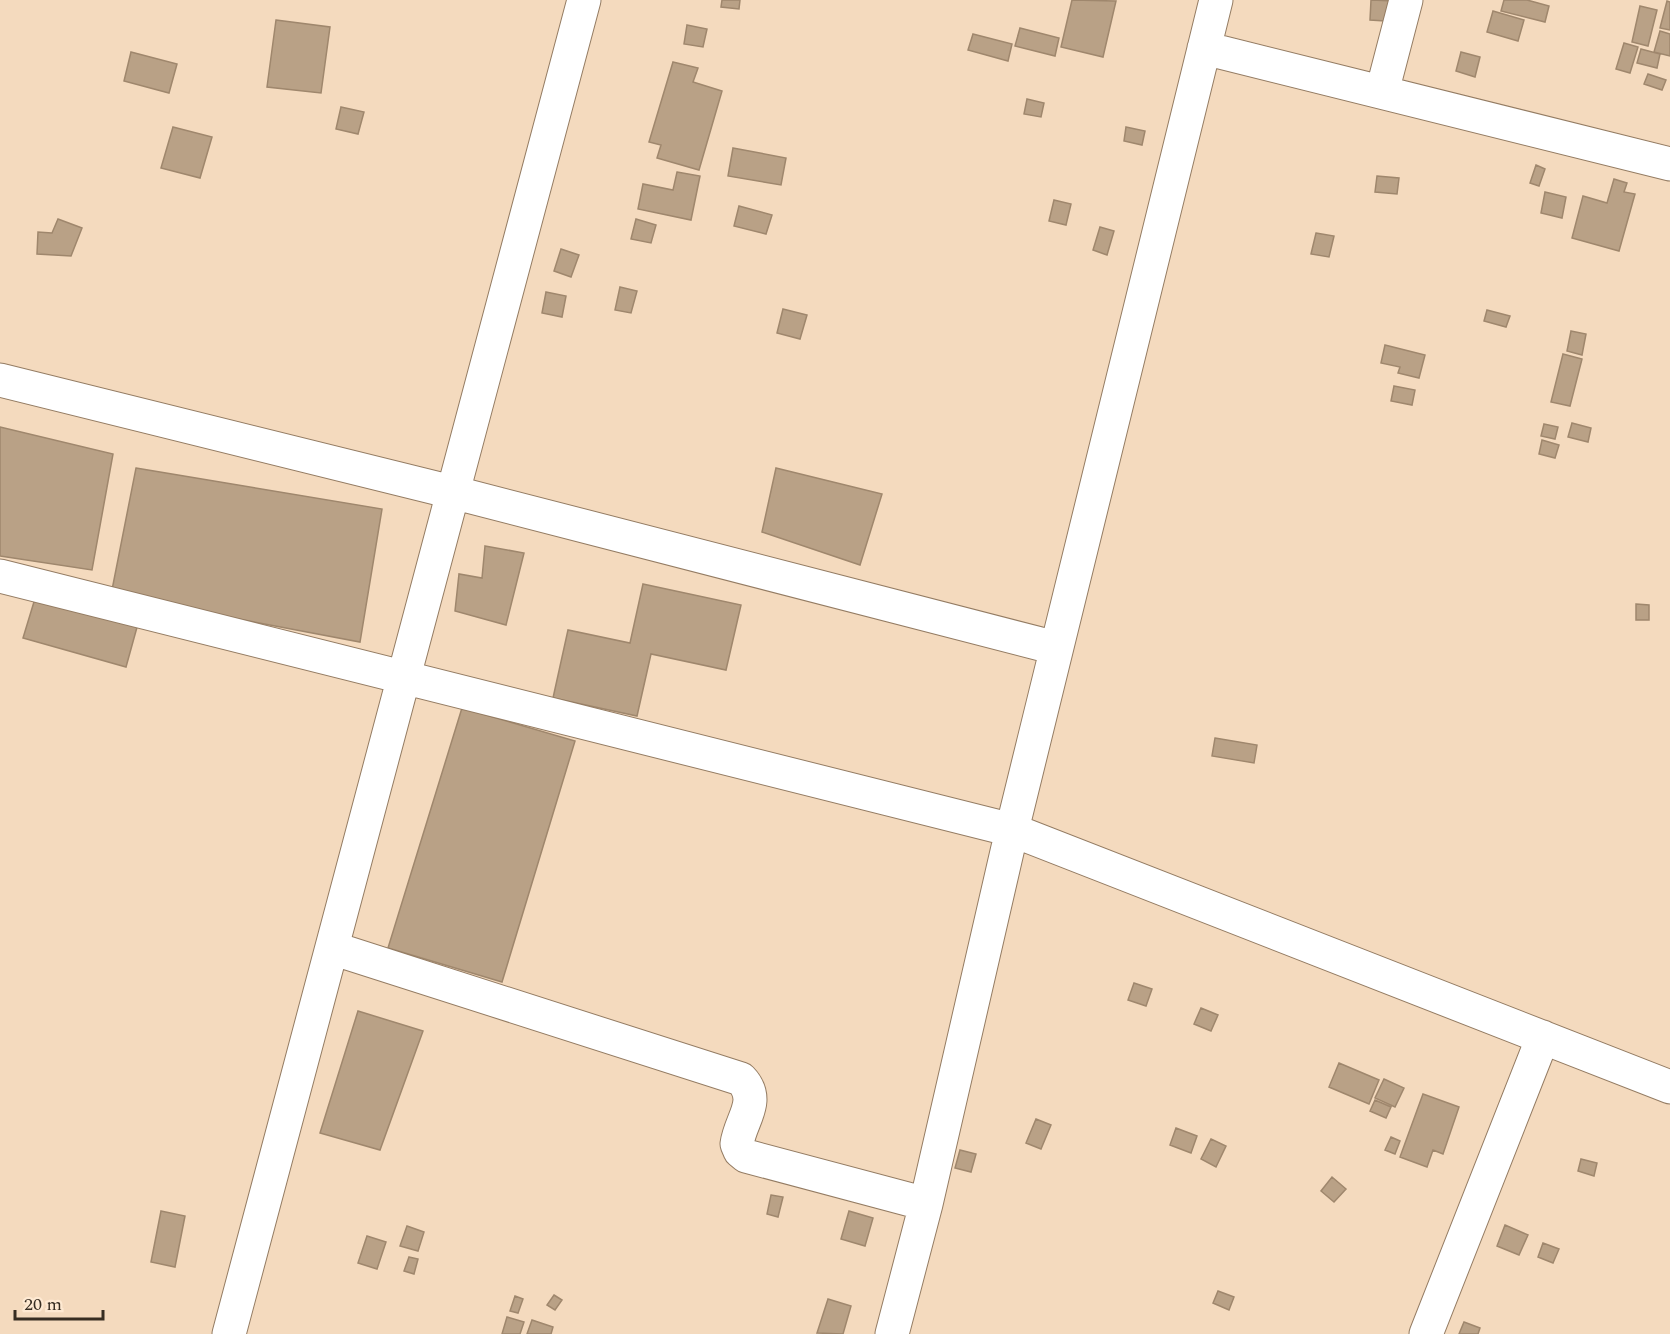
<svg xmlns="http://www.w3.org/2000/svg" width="1670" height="1334" viewBox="0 0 1670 1334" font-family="Spectral,serif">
  <rect width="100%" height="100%" fill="#f4dabe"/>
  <path fill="#b9a186" stroke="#9f876d" stroke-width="1.5" d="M722,0H740L739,9L721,7Z
    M1072,0L1116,1L1103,57L1061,47Z
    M1371,0L1394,1L1385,21L1370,20Z
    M1504,0H1527L1549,6L1545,22L1501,11Z
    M1667,1L1670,2V30L1660,28Z
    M1640,6L1657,10L1648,46L1632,42Z
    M1493,11L1524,20L1518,41L1487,32Z
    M276,20L330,27L321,93L267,87Z
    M687,25L707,29L703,47L684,44Z
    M1020,28L1059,38L1055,56L1015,46Z
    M1660,31L1670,34V56L1654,52Z
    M973,34L1012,44L1008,61L968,50Z
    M1624,43L1638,47L1630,73L1616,69Z
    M1641,49L1660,54L1657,68L1637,63Z
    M131,52L177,64L169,93L124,81Z
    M1461,52L1480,57L1475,77L1456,71Z
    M673,62L698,68L693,82L722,91L699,170L657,158L661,145L649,142Z
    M1648,74L1666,80L1662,90L1644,84Z
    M1027,99L1044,103L1041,117L1024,114Z
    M341,107L364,112L358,134L336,129Z
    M173,127L212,137L200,178L161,168Z
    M1126,127L1145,131L1142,145L1124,141Z
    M733,148L786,158L781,185L728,176Z
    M1536,165L1545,169L1539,186L1530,183Z
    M677,172L700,176L691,220L638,209L643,184L673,190Z
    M1377,176L1399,178L1397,194L1375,192Z
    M1614,179L1627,183L1624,192L1635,194L1619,251L1572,238L1583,196L1607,203Z
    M1545,192L1566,197L1562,218L1541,213Z
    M1054,200L1071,204L1066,225L1049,221Z
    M739,206L772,215L766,234L734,226Z
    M58,219L82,228L71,256L37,254L38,232L52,233Z
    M636,219L656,225L651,243L631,239Z
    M1100,227L1114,231L1107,255L1093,250Z
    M1316,233L1334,236L1329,257L1311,254Z
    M561,249L579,255L571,277L554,271Z
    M620,287L637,291L631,313L615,310Z
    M546,292L566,296L562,317L542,313Z
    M783,309L807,315L800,339L777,333Z
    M1487,310L1510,316L1506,327L1484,321Z
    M1571,331L1586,334L1582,355L1567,351Z
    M1385,345L1425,355L1419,378L1398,373L1400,367L1381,363Z
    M1563,354L1582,359L1570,406L1551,402Z
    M1394,386L1415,390L1412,405L1391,401Z
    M1572,423L1591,428L1588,442L1568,437Z
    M1544,424L1558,427L1555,439L1541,436Z
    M0,427L113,454L92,570L0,556Z
    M1542,440L1559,445L1555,458L1539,454Z
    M136,468L382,509L360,642L111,595Z
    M776,468L882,494L860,565L762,532Z
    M485,546L524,553L506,625L455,611L459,574L482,578Z
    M643,584L741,605L726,670L651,654L637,716L553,698L568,630L630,643Z
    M37,592L139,620L126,667L23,638Z
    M1636,604L1649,605V620H1636Z
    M462,708L575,741L502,982L388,948Z
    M1215,738L1257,745L1254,763L1212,756Z
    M1134,983L1152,989L1146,1006L1128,1000Z
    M1201,1008L1218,1015L1211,1031L1194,1024Z
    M358,1011L423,1031L380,1150L320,1133Z
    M1339,1063L1379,1080L1369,1104L1329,1087Z
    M1384,1079L1404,1088L1395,1107L1375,1098Z
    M1423,1094L1459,1107L1443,1154L1433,1150L1427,1167L1400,1157Z
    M1375,1100L1391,1107L1386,1118L1370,1111Z
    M1036,1119L1051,1125L1041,1149L1026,1143Z
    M1176,1128L1197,1136L1191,1153L1170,1145Z
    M1391,1137L1400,1141L1395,1154L1385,1150Z
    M1211,1139L1226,1146L1216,1167L1201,1159Z
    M960,1150L976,1154L971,1172L955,1168Z
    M1581,1159L1597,1163L1594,1176L1578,1171Z
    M1332,1177L1346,1189L1334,1202L1321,1191Z
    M771,1195L783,1197L778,1217L767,1214Z
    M161,1211L185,1216L175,1267L151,1262Z
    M849,1211L873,1218L865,1246L841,1239Z
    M1505,1225L1528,1235L1519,1255L1497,1246Z
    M407,1226L424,1232L418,1251L400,1246Z
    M367,1236L386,1242L377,1269L358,1263Z
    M1543,1243L1559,1249L1553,1263L1538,1257Z
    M409,1257L418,1259L414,1274L404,1271Z
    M1218,1291L1234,1297L1229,1310L1213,1303Z
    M554,1295L562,1300L555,1310L547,1305Z
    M515,1296L523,1299L518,1313L510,1311Z
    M828,1299L851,1306L843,1334L817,1333Z
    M507,1317L524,1322L520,1334H502Z
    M532,1320L553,1327L551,1334H527Z
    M1464,1322L1480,1328L1478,1334H1459Z"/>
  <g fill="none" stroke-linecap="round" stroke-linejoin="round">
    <defs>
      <path id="minor" d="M1204,48L1670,164
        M1382,92L1406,0
        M0,380L452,492L1056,648
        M0,576L1012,830L1670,1087
        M332,948L741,1079C762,1101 740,1120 737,1144L740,1151L746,1156L926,1204
        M229,1334L584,0
        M892,1334L926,1204L1012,830L1216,0
        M1426,1334L1543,1037"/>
    </defs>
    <use href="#minor" stroke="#947c63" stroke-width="35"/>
    <use href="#minor" stroke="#fff" stroke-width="33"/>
  </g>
  <path d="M15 1310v9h88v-9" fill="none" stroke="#372d22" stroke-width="3"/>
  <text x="24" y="1310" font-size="18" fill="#372d22" stroke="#fee9d2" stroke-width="4.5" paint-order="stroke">20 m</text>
</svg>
